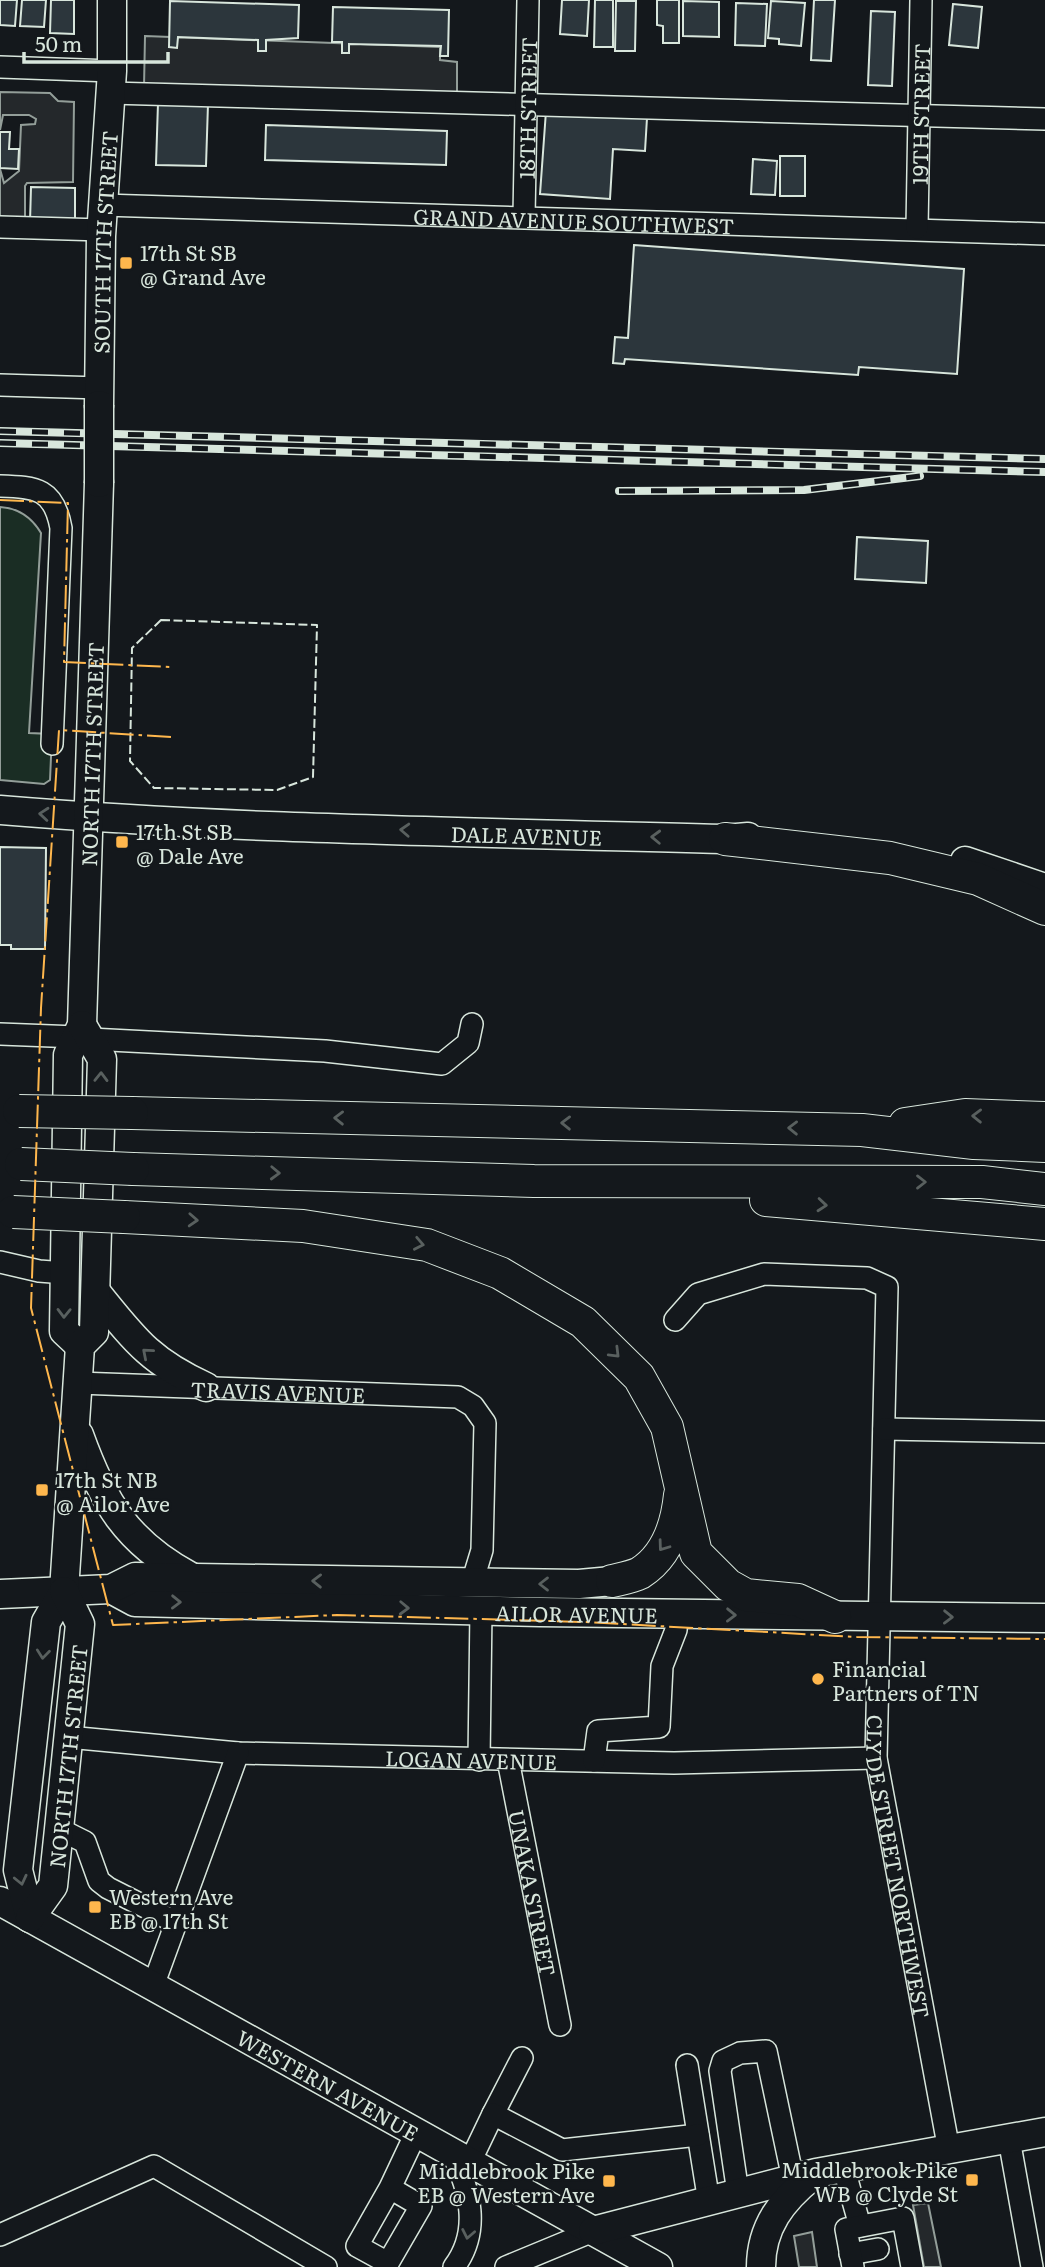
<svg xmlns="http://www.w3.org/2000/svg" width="1045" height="2267" viewBox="0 0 1045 2267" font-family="Literata,serif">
  <rect width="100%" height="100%" fill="#14181c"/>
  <path fill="#1a2d24" stroke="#939e99" stroke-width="2" d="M0,507C19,508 32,518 41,533L29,733L52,734L50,780L44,784L0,780Z"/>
  <path fill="#24282b" stroke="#939e99" stroke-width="2" d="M145,36L440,47V60L457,62V93L144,87Z
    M0,92L50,93L58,101L74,102L73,182L27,183L25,186V220H0V169L4,183L19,171L21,125L35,124L36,119L29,115H3L0,130Z
    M928,2203L941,2267H924L913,2205Z
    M812,2232L817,2267H799L794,2236Z"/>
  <path fill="#2c363c" stroke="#d8e6dc" stroke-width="2" d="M0,0H17L15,26L0,25Z
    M22,0H46L44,27L20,26Z
    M51,0H74V34L50,33Z
    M562,0H589L587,36L560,34Z
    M595,0H613V47H594Z
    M657,0H679V43H663V26L657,25Z
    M814,0H835L831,61L811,60Z
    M170,1L299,5L298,38L266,40V51H258V40L178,37L177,48L169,47Z
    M616,1H636L635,51H615Z
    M683,1L719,2V37L683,36Z
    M771,1L805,3L801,46L779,44V39L768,38Z
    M736,3L767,4L765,46L735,45Z
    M953,4L982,7L978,48L949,45Z
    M333,7L449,10L448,56H440L441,46L349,44V53H342V42H332Z
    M871,11L895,12L892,86L868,85Z
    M158,103L208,104L206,166L156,165Z
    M546,111L647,118L645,151L613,149L610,199L540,194Z
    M266,125L447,131L446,165L265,160Z
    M0,132H10L9,149H19L18,169L0,168Z
    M780,156H805V196H780Z
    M753,159L777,161L775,195L751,194Z
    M31,187L75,188V223L30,222Z
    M634,245L964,269L957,374L859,367L858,375L625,359L624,364L613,363L615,337L628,338Z
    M857,537L928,541L926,583L855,579Z
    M0,847L46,848L45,949H11V945H0Z"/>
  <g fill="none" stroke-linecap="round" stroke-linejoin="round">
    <defs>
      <g id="minor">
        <path d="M0,67L112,71"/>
        <path d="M110,93L1045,119"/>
        <path id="s1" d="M103,205L1045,234"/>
        <path id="s2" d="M524,216L528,0"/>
        <path d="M0,227L102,230"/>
        <path id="s3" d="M917,228L921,0"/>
        <path d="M0,385L100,388"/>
        <path d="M0,486C37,487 54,489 61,528L52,744"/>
        <path d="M0,1034L77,1037"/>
        <path d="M90,1039L325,1051L442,1064L468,1043L472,1024"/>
        <path d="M0,1262L39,1271L65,1273"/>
        <path id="s4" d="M675,1320L698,1294L764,1274L867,1278L887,1287L876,1758L949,2150"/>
        <path id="s5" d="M78,1383L458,1397L473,1406L485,1423L482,1550L472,1583"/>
        <path d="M884,1429L1045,1432"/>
        <path id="s6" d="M68,1737L238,1753L674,1763L876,1758"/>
        <path d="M479,1760L481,1610"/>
        <path id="s7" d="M508,1760L560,2025"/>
        <path d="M594,1761L598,1731L659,1727L662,1666L676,1630L677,1614"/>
        <path d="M59,1829L85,1842L99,1881L108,1888L177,1923"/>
        <path d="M153,1986L238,1753"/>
        <path d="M687,2065L709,2202"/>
        <path d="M493,2114L522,2058"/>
        <path d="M1009,2139L1032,2267"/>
        <path d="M452,2153C470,2190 481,2231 454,2267"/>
        <path d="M470,2162L493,2114L562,2150L698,2135"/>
        <path d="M844,2169L860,2226"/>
        <path d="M390,2188L357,2246L388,2263L421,2206L390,2188L416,2133"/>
        <path d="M738,2193L720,2071L723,2061L740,2053L766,2051L793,2179"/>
        <path d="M0,2235L154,2166L326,2267"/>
        <path d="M850,2254L878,2249"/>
        <path d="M506,2267L593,2231"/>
        <path d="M853,2267L846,2229L903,2218L912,2267"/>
      </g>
      <g id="major">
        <path id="s8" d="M99,405L101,236L112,71V0"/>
        <path id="s9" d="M0,810C241,830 483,832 725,839L748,837"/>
        <path d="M965,861L1045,888"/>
        <path d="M96,1292C134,1339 149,1361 206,1387"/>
        <path id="s10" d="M80,1346L64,1331L68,1055L82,1025L99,483"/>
        <path d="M79,1435C103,1502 126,1542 191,1577"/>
        <path id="s11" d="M111,1589L135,1602L540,1612L1045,1618"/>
        <path d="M0,1594L111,1589L135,1577L579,1584L612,1581"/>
        <path id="s12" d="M0,1901L658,2267"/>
        <path d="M30,1918L18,1870L46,1622L64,1591L80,1346L94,1332L102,1059L82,1025"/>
        <path id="s13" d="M30,1918L53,1886L59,1829L80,1624L64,1591"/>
        <path d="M593,2231L816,2173L1045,2132"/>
        <path d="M761,2267C761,2227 782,2200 812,2176"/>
      </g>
      <path id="highway" d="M725,839L890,858L978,879L1045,909
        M132,1113L862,1130L974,1143L1045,1146
        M905,1124L965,1115L1045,1118
        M133,1169L534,1181L982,1182L1045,1189
        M766,1200L1045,1224
        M124,1217L303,1226L427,1245L500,1273L583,1322L639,1377L667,1427L696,1553L728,1585L746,1595L798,1600L835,1617
        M612,1581C620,1579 632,1577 640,1573C667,1556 677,1524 680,1495"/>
    </defs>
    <use href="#minor" stroke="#d8e6dc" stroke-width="24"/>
    <use href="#major" stroke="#d8e6dc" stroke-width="31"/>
    <use href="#highway" stroke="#d8e6dc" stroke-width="34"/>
    <use href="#minor" stroke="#14181c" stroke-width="21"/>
    <use href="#major" stroke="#14181c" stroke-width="28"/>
    <use href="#highway" stroke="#14181c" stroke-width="32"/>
    <defs>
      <path id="rail" d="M0,431L1045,459
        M0,443L1045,472
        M619,491L804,490L920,476"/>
    </defs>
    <use href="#rail" stroke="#d8e6dc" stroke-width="8"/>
    <use href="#rail" stroke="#14181c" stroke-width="5" stroke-dasharray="16" stroke-linecap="butt"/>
    <defs>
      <path id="major-bridge" d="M99,483V405"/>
      <path id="highway-bridge" d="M19,1111L132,1113
        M21,1164L133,1169
        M13,1212L124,1217"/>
    </defs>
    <use href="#major-bridge" stroke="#d8e6dc" stroke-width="31" stroke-linecap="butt"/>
    <use href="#highway-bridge" stroke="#d8e6dc" stroke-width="34" stroke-linecap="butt"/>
    <use href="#major-bridge" stroke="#14181c" stroke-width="28"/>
    <use href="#highway-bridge" stroke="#14181c" stroke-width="32"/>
    <path stroke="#d8e6dc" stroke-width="2" stroke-dasharray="9 3.5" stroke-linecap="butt" d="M161,620L317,625L313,777L277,790L154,788L130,761L132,648Z"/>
    <path stroke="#ffb74d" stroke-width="2" stroke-dasharray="24 5 3.5 5" stroke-linecap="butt" d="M0,500L68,503L64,662L171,667
      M171,737L59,730L41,1008L31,1308L113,1625L337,1615L585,1622L857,1637L1045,1639"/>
  </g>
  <defs><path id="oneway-chevron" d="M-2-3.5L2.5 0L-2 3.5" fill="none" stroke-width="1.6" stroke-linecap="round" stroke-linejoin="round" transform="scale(1.75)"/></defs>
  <g stroke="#59605f">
    <use href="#oneway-chevron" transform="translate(44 814) rotate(-175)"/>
    <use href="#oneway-chevron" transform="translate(405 830) rotate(-177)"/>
    <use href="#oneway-chevron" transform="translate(656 837) rotate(-178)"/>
    <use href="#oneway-chevron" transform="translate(101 1077) rotate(-89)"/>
    <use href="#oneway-chevron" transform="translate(977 1116) rotate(-179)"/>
    <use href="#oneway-chevron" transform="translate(339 1118) rotate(-179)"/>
    <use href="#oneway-chevron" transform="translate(566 1123) rotate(-179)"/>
    <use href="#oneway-chevron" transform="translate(793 1128) rotate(-179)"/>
    <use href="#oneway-chevron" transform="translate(275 1173) rotate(2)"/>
    <use href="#oneway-chevron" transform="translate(921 1182)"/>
    <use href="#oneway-chevron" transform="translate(822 1205) rotate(5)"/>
    <use href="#oneway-chevron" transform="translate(193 1220) rotate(3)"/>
    <use href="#oneway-chevron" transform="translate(419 1244) rotate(11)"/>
    <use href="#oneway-chevron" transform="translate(64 1313) rotate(91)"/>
    <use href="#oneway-chevron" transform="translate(147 1353) rotate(-139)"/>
    <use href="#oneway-chevron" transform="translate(615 1353) rotate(45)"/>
    <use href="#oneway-chevron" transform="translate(663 1546) rotate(126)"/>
    <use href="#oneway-chevron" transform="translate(317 1581) rotate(-179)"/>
    <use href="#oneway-chevron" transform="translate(544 1584) rotate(-180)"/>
    <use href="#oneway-chevron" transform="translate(176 1602) rotate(1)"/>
    <use href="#oneway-chevron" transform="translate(404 1608) rotate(2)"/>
    <use href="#oneway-chevron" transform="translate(731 1615) rotate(1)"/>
    <use href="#oneway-chevron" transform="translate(948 1617) rotate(1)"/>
    <use href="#oneway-chevron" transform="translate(43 1654) rotate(96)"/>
    <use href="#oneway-chevron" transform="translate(21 1880) rotate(77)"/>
    <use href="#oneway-chevron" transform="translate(468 2234) rotate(101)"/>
  </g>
  <g fill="#ffb74d" stroke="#14181c" stroke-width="2.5">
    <rect x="119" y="256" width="14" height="14" rx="3.5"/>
    <rect x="115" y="835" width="14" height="14" rx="3.5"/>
    <rect x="35" y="1483" width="14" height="14" rx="3.5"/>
    <circle cx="818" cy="1679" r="7"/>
    <rect x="88" y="1900" width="14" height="14" rx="3.5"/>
    <rect x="965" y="2173" width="14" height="14" rx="3.5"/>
    <rect x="602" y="2174" width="14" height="14" rx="3.5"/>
  </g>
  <g text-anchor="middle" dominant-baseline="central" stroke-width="5" stroke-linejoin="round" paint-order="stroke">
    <g font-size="21" fill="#d8e6dc" stroke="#14181c">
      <text stroke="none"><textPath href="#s2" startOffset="108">18TH STREET</textPath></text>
      <text stroke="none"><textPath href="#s3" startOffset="114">19TH STREET</textPath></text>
      <text stroke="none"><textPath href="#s1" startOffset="471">GRAND AVENUE SOUTHWEST</textPath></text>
      <text stroke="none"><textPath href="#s8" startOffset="163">SOUTH 17TH STREET</textPath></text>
      <text stroke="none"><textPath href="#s10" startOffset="602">NORTH 17TH STREET</textPath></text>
      <text stroke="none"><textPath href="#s9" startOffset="527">DALE AVENUE</textPath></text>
      <text stroke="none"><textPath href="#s5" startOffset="200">TRAVIS AVENUE</textPath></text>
      <text stroke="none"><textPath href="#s11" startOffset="469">AILOR AVENUE</textPath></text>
      <text stroke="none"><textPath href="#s13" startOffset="170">NORTH 17TH STREET</textPath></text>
      <text stroke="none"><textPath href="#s6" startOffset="404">LOGAN AVENUE</textPath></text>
      <text stroke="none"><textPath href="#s4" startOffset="810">CLYDE STREET NORTHWEST</textPath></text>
      <text stroke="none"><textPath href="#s7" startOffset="135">UNAKA STREET</textPath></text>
      <text stroke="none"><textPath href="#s12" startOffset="376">WESTERN AVENUE</textPath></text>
    </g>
    <g font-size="21" fill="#d8e6dc" stroke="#14181c" text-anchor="start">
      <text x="140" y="251">17th St SB<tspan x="140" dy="24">@ Grand Ave</tspan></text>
      <text x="136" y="830">17th St SB<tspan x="136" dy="24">@ Dale Ave</tspan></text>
      <text x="56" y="1478">17th St NB<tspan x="56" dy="24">@ Ailor Ave</tspan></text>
      <text x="832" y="1667">Financial<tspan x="832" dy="24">Partners of TN</tspan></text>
      <text x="109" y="1895">Western Ave<tspan x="109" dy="24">EB @ 17th St</tspan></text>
      <text x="958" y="2168" text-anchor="end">Middlebrook Pike<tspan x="958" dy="24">WB @ Clyde St</tspan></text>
      <text x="595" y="2169" text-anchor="end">Middlebrook Pike<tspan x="595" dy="24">EB @ Western Ave</tspan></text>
    </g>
  </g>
  <path d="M24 52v10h144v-10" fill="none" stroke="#d8e6dc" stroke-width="3.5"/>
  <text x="35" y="52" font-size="21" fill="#d8e6dc" stroke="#14181c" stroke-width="5" paint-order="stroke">50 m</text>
</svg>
